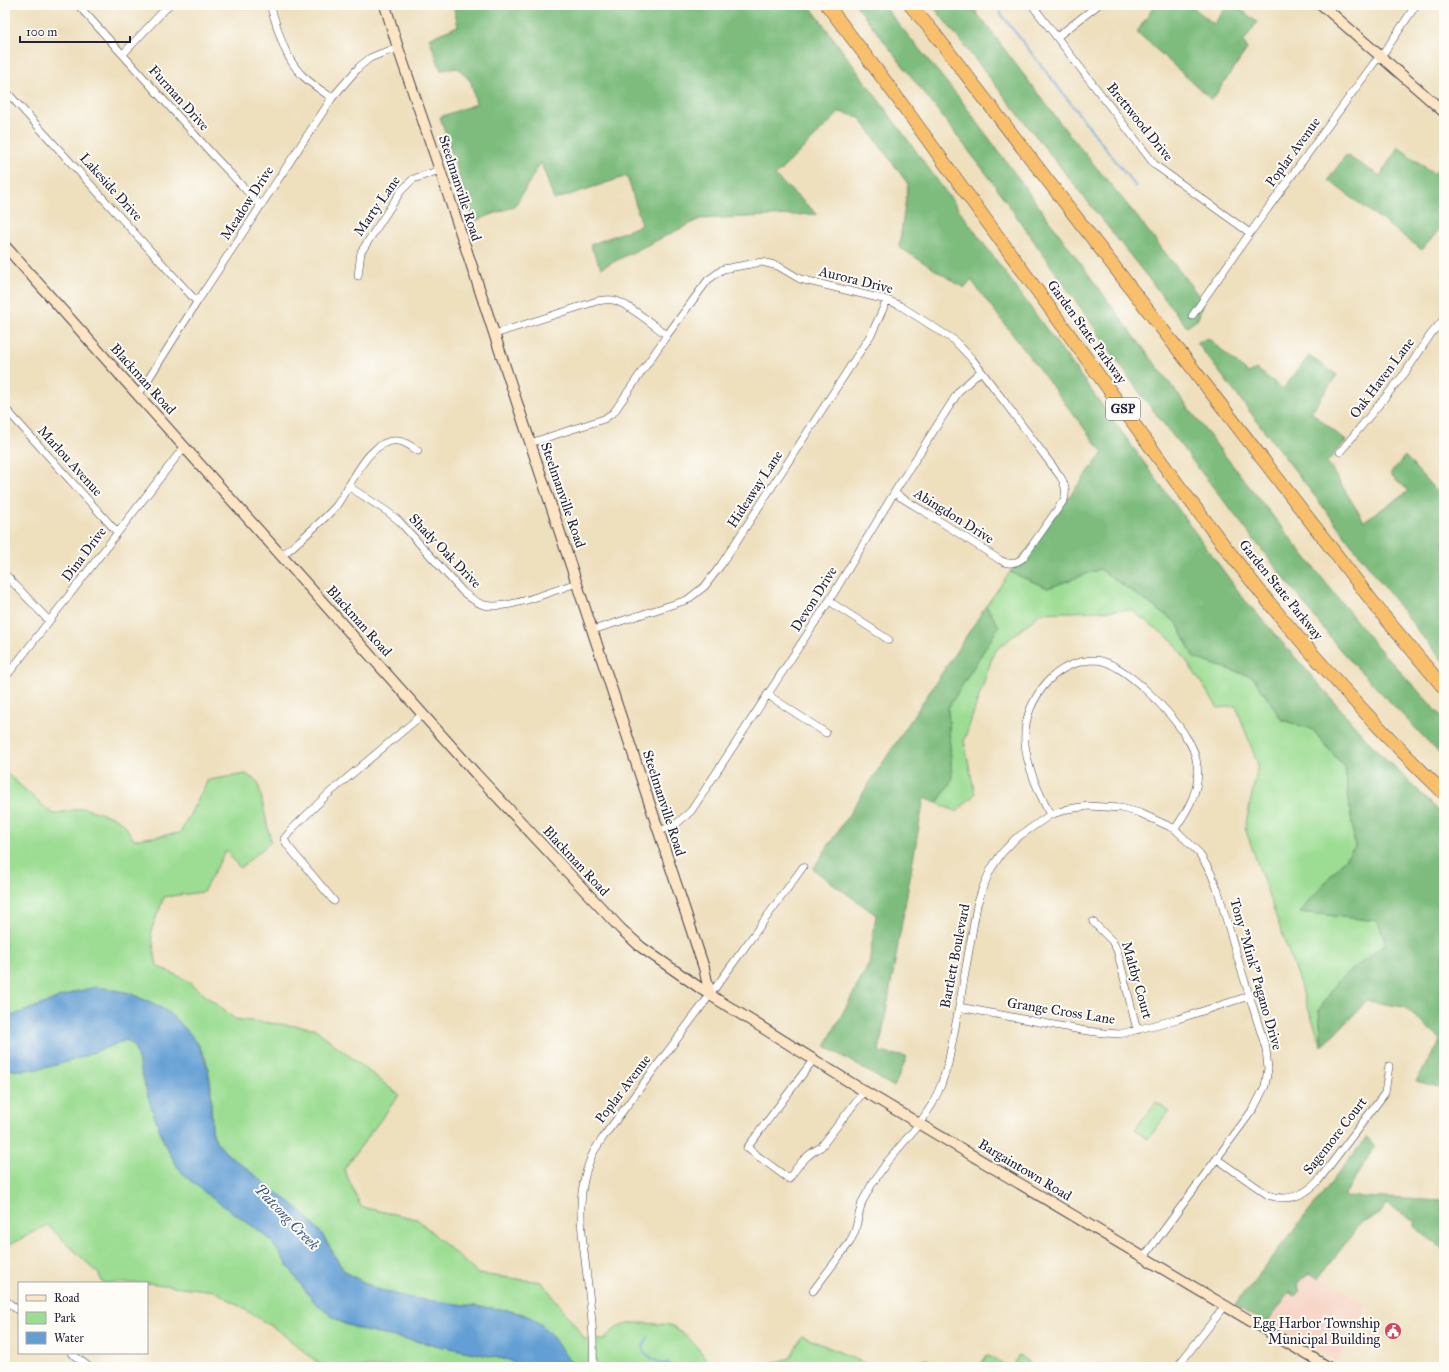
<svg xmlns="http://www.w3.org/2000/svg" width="1449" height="1372" viewBox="0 0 1449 1372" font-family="'IM FELL Great Primer',serif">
  <rect width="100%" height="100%" fill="#fdfcf7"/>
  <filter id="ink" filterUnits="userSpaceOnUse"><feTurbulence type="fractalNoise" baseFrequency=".025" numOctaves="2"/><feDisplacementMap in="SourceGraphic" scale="8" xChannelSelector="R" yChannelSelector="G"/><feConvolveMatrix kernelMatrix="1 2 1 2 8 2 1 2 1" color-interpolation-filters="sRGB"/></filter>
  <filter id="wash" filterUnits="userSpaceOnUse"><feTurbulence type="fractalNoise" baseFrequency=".012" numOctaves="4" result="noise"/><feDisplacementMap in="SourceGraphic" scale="16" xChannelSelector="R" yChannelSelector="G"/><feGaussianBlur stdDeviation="0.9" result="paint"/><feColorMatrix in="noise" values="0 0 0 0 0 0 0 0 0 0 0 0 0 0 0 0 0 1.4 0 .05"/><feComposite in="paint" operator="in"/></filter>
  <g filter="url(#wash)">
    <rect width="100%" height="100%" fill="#eedfbd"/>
    <path fill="#f6d2c3" d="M1296,1261L1368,1306L1337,1362L1270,1323L1260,1320Z"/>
    <path fill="#9cdd93" stroke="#5f8067" d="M1100,569L1177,623L1194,658L1253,677L1282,720L1312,729L1345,768L1355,847L1301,912L1378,921L1386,943L1338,981L1319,1010L1322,1047L1245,828L1258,765L1236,706L1218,708L1173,641L1131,610L1041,613L994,652L964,741L975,794L957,812L937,803L952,780L948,708L999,626L986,606L1010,572L1048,588Z
      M5,772L53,814L84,808L116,818L125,825L133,839H138L180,833L208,780L246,774L258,782L271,842L240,868L226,850L203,892L164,897L151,931L157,966L186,980L235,1019L314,1028L399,1095L344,1169L361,1207L417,1219L478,1274L542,1282L580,1332L584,1339L605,1340C615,1321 639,1322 657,1324C662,1324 668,1324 672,1326C689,1334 701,1353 713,1367H574L571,1361L524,1314L507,1310L410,1298L377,1289L350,1275L345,1272L339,1263L322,1234L300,1210L225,1152L217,1142L212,1131L211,1086L206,1059L199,1045L175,1019L165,1010L130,993L106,988L77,991L55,999L32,1009L5,1018Z
      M126,1040L132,1044L135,1049L150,1103L165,1145L177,1166L186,1177L269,1238L304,1289L318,1306L342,1323L365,1331L509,1360L519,1367H323L279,1331L215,1291L147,1283H103L98,1273L47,1225L11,1244L5,1242V1069C47,1075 87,1054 126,1040Z
      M1156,1102L1169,1112L1148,1139L1135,1129Z
      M802,1336L874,1367H759L790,1358Z
      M987,1355L1007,1367H979Z
      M1019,1355L1035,1367H1012Z
      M928,1359L923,1367H889Z"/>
    <path fill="#7dbc7d" stroke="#506f5c" d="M453,5H809L1244,599L1373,746L1444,816V1118L1442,1088L1416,1081L1441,1040L1404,1007L1367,1001L1322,1047L1319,1010L1338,981L1386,943L1378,921L1300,912L1355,847L1345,768L1312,729L1282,720L1253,677L1194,658L1177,623L1100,569L1048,588L1010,572L1103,453L971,280L964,288L899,247L908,184L859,117L840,112L775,176L817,214L700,219L601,268L590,245L642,225L627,176L554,200L541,162L515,206L474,221L440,117L476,104L471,82L458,68L441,70L429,38L458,26Z
      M856,5H883L961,100L1119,316L1218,447L1373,642L1444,719V758L1341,651L1142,396L989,177Z
      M932,5H971L1067,132L1130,208L1203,301L1198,319L1187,327Z
      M1155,5H1190L1214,24L1228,5H1235L1257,22L1244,41L1247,49L1212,100L1137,32Z
      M1398,147L1434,174L1444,162V224L1422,250L1328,180L1346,155L1380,176Z
      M1208,338L1248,373L1257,369L1283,389L1309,356L1337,375L1311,412L1346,441L1327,462L1364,521L1409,491L1390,474L1405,456L1436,491L1444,482V662L1426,641L1197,343Z
      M986,606L999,626L948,708L952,780L937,803L924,798L879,1052L907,1057L894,1087L825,1046L869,964L876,915L813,869Z
      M1367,1137L1375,1146L1344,1196L1444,1201V1250L1413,1226L1415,1221L1386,1204L1380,1214L1362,1222L1320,1276L1319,1279L1310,1273L1299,1281L1297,1286L1300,1291L1295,1296L1290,1292L1268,1322L1249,1314L1235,1305Z"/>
    <path fill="#649fd4" stroke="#436088" d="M96,987L130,993C139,999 149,1000 158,1006C172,1014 191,1032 199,1047C211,1067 211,1090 211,1113C212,1119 211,1128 213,1134C215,1141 220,1146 225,1152L300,1210L322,1234L339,1263L345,1272L350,1275L377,1289L410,1298L507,1310L530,1317L542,1325L549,1332L574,1367H519L509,1360L365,1331L342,1323L318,1306L304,1289L269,1238L208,1195L186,1177L177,1166L165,1145L150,1103L135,1049L132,1044L126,1040C87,1054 47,1075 5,1069V1018C36,1008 64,993 96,987Z"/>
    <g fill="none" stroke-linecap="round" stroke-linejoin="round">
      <path stroke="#649fd4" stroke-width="2" d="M997,5L1001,14L1136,187
        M648,1337L643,1346L644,1353L662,1364L666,1363L675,1367"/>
    </g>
  </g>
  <g filter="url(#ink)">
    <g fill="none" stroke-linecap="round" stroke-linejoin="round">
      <defs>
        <path id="street" d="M78,5L214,156L261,206
          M270,5C278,28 283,55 300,73C309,83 321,90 332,98
          M1032,5L1155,165L1250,233
          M1057,37L1098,5
          M123,54L169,5
          M5,90L197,302
          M358,276L361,252L401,191L413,179L440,170
          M1192,316L1250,233L1374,63L1385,51L1416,5
          M495,334L597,301C603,300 608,299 613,300C628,303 654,326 667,335
          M139,394L197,302L332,98L359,67L370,58L382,53L398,48
          M5,408L117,532
          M530,443L604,419L614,412L667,335L708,280L723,269L762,262L778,266L800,279L887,300L899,305L954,340L972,359L988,380L1060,476C1065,484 1067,490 1064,500L1023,558C1015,564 1009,565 1000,560L941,522L894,493
          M1340,452L1405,373L1431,334L1444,319
          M348,486L388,512L399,521L463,592C468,596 474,601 481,604C503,613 554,590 577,583
          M282,556C300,540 320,524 336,506C351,487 369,436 399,441C406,442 412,447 418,451
          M5,574L49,621
          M829,601L889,640
          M593,630L687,600L705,586L721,565L872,333L887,300
          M5,678L184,447
          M768,695L826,733
          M1050,815C1027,768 1008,726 1048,681C1060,668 1078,660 1096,660C1124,662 1173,714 1186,737C1192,745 1196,756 1197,765C1201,789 1187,811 1175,829
          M659,831L675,825L691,811L829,601L894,493L959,391L981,371
          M334,901L288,846L284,839L293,828L327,795L423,714
          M1093,922L1112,941L1117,950L1137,1030
          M959,1007L1081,1030L1104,1033L1120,1034L1178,1019L1249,996
          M814,1059L747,1148L789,1179C798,1165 806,1155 821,1147L864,1091
          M1217,1159L1268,1195C1287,1202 1304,1196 1318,1181L1385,1093L1389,1066
          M813,1291L850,1242L855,1231L862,1202L872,1184L887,1162L919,1124L933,1103L941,1085L948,1064L959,1007L977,905L983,887L991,869L1001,854L1015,839L1050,815L1068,809L1088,806L1121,808L1140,813L1175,829L1199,853L1211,873L1218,891L1237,956L1266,1049L1268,1069L1265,1086L1254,1108L1144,1257
          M5,1300L19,1311
          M71,1353L89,1367
          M190,1367H196
          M593,1367C595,1329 588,1289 584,1251C580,1220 578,1190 590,1160C593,1151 599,1144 604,1136L710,995L803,867
          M1177,1367L1225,1306"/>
        <path id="secondary" d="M385,5L398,48L440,170L704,968L710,995
          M1322,5L1444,112
          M5,246L476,774L588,894L621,929L641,947L710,995L864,1091L1328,1367"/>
        <path id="highway" d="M827,5L885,81L1171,475C1208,525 1245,574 1285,622C1335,681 1388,739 1444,793
          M910,5L934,33L1382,614L1444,688"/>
      </defs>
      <use href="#street" stroke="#413e4e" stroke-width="8"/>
      <use href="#secondary" stroke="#413e4e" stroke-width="12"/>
      <use href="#highway" stroke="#413e4e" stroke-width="14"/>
      <use href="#street" stroke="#fff" stroke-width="7"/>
      <use href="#secondary" stroke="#fce5c4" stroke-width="10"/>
      <use href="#highway" stroke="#f8bf6c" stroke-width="13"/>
    </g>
  </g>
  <defs>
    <symbol id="civic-disc" viewBox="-11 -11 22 22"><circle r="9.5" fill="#d1495b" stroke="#fdfcf7"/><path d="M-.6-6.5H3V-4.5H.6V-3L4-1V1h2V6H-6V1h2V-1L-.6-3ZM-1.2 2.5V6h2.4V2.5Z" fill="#fff"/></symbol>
  </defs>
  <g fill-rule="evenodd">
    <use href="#civic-disc" x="1383" y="1321" width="20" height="20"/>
  </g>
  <g text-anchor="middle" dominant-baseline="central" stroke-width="4" stroke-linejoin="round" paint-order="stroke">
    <rect fill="#fdfcf7" stroke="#646373" stroke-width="1" x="1106" y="398" width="34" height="22" rx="3"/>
    <g font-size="13" font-weight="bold" fill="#22223b">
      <text x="1123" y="409">GSP</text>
    </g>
    <g font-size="14" fill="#22223b" stroke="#fdfcf7">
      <text transform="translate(179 98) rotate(48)">Furman Drive</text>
      <text transform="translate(1140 122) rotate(51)">Brettwood Drive</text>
      <text transform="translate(1293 152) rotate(-54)">Poplar Avenue</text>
      <text transform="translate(111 187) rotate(48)">Lakeside Drive</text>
      <text transform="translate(460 188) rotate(72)">Steelmanville Road</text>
      <text transform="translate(247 203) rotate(-57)">Meadow Drive</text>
      <text transform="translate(377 206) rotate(-55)">Marty Lane</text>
      <text transform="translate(856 280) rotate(14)">Aurora Drive</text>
      <text transform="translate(1087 332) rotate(54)">Garden State Parkway</text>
      <text transform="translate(1382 378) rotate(-53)">Oak Haven Lane</text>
      <text transform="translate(143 379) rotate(48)">Blackman Road</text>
      <text transform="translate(70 461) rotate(48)">Marlou Avenue</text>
      <text transform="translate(755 489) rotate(-57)">Hideaway Lane</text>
      <text transform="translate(563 495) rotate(71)">Steelmanville Road</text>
      <text transform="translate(954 516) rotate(32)">Abingdon Drive</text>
      <text transform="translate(445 551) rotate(46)">Shady Oak Drive</text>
      <text transform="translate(84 554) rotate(-53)">Dina Drive</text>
      <text transform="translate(1281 590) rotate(51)">Garden State Parkway</text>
      <text transform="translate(814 599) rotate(-58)">Devon Drive</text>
      <text transform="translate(359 621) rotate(48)">Blackman Road</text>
      <text transform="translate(664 803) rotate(72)">Steelmanville Road</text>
      <text transform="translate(576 861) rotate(47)">Blackman Road</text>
      <text transform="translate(955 956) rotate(-79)">Bartlett Boulevard</text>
      <text transform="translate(1256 974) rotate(74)">Tony "Mink" Pagano Drive</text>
      <text transform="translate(1137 980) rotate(74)">Maltby Court</text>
      <text transform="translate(1061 1011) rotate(9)">Grange Cross Lane</text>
      <text transform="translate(623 1089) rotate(-53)">Poplar Avenue</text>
      <text transform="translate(1335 1136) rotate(-52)">Sagemore Court</text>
      <text transform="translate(1025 1170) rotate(31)">Bargaintown Road</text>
    </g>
    <g font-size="14" fill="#22223b" stroke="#fdfcf7" text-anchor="end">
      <text x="1380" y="1323">Egg Harbor Township<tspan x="1380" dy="16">Municipal Building</tspan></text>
    </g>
    <g font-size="15" font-style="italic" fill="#405a80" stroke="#fdfcf7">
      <text transform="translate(287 1217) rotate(46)">Patcong Creek</text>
    </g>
  </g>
  <rect width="1449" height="1372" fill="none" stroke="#fdfcf7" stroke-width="20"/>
  <rect x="18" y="1282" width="130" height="72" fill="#fdfcf7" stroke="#a5a5ac"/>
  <rect x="26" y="1295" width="20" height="6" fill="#fce5c4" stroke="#a5a5ac"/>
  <text x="54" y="1302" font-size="12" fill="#22223b">Road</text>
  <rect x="26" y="1312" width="20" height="12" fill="#9cdd93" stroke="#a5a5ac"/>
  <text x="54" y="1322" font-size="12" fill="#22223b">Park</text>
  <rect x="26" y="1332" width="20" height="12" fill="#649fd4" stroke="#a5a5ac"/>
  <text x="54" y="1342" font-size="12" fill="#22223b">Water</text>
  <path d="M20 36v6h110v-6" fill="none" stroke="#22223b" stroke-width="2"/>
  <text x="26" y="36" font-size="12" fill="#22223b" stroke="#fdfcf7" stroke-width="3" paint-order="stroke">100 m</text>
</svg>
